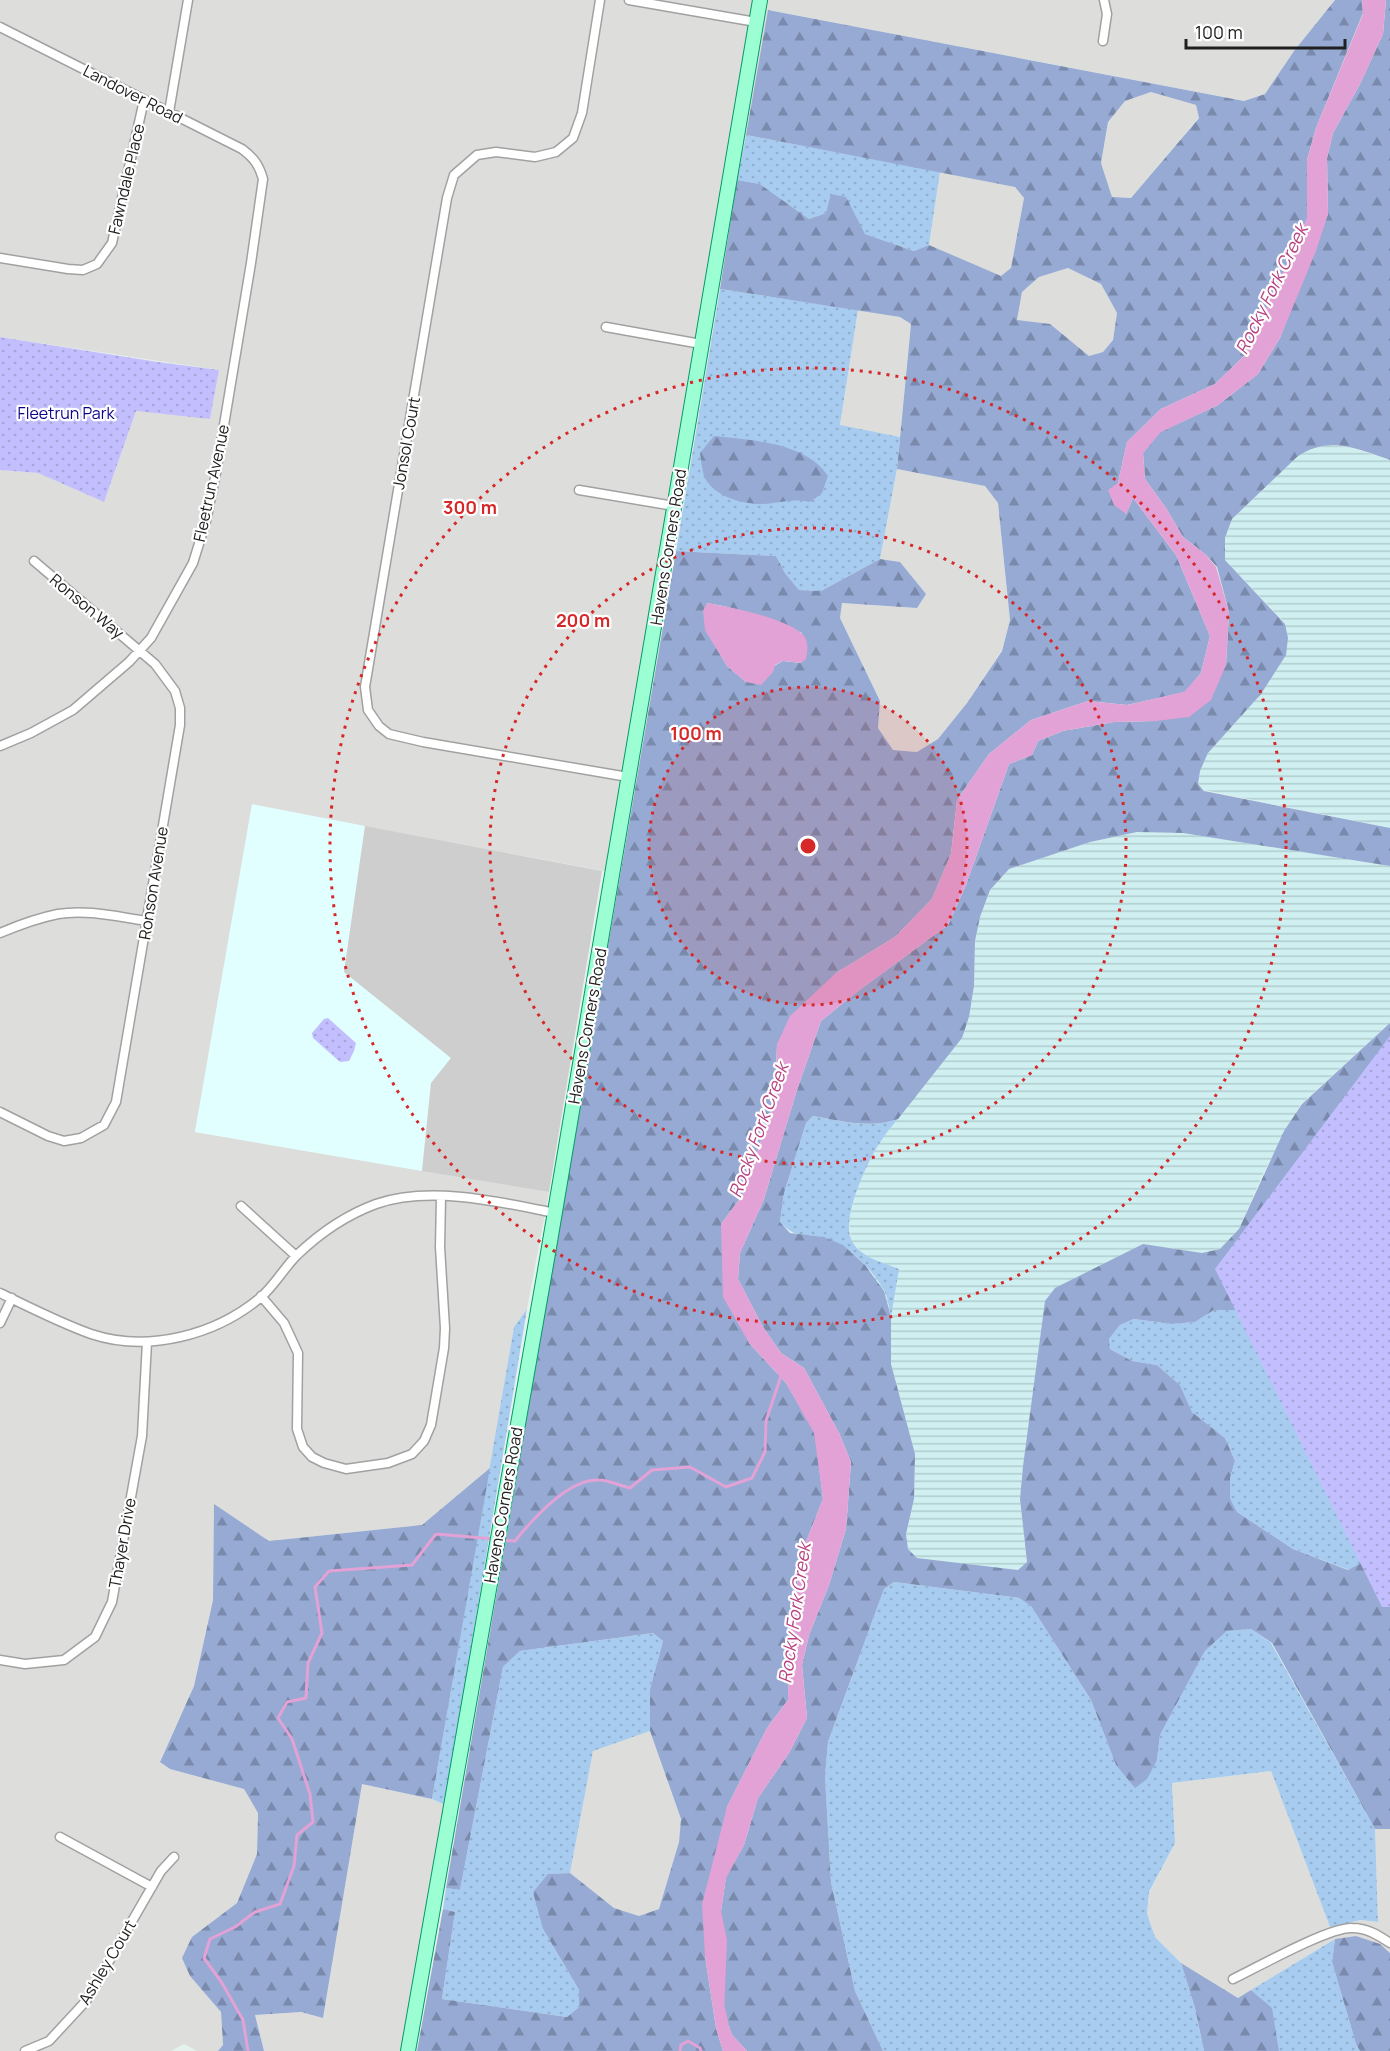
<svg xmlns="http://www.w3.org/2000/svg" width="1390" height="2051" viewBox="0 0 1390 2051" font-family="Manrope,sans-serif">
  <defs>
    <pattern id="farmland-rules" width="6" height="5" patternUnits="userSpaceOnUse" patternTransform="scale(1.5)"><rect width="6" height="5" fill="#cfeff1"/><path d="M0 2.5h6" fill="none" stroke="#b1cdce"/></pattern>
    <pattern id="grass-dots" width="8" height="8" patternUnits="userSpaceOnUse" patternTransform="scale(1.5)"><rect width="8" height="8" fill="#a7ccef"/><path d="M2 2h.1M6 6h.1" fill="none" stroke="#8fafcd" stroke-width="1.8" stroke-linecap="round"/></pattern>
    <pattern id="forest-firs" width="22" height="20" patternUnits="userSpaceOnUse" patternTransform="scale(1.5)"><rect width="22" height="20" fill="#96aad4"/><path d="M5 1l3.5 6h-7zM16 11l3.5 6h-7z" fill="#7a8aac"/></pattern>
    <pattern id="park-dots" width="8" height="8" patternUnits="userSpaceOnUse" patternTransform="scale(1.5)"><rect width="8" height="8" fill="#c3bffe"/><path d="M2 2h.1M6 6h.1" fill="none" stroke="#a7a4d9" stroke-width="1.8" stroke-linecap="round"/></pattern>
  </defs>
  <rect width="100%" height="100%" fill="#e5f1ed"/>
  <path fill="#dddedc" d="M0,0H1335L1294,51L1265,94L1244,101L769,10L737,180L620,874L252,805L195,1132L549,1192L527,1309L514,1327L490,1468L422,1525L269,1541L214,1505L213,1600L194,1686L160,1761L170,1769L244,1789L258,1813L257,1854L237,1903L192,1937L190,1976L221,2012L223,2045L218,2051H197L184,2044L171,2051H0V470L38,473L104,502L136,411L210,418L219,370L0,337Z
    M1151,92L1196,105L1199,117L1131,198L1112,197L1101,163L1108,122L1125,101Z
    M940,172L1015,187L1024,198L1011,268L1001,277L929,245Z
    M1068,268L1101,284L1117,313L1113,340L1103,352L1089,356L1017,320L1022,292L1039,277Z
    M858,310L901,317L911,324L900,437L840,426Z
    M897,469L985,486L998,503L1010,620L1002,650L967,703L938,739L917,752L893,750L878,728L880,701L840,618L842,603L917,608L900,562L880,559Z
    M650,1731L681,1820L679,1842L659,1909L639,1916L614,1908L570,1873L593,1750Z
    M1271,1771L1330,1927L1361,1920L1378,1922L1375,1829H1390V1953L1380,1944L1335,1939L1238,1998L1181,1963L1155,1937L1147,1914L1149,1893L1175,1843L1172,1783Z
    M362,1783L432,1799L445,1805L402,2051H264L255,2015L301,2012L323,2018Z"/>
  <path fill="#e0fffe" d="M252,804L365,826L344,972L451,1058L431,1083L422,1171L195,1132Z"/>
  <path fill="#cecece" d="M365,826L602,871L549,1192L422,1171L431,1083L451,1058L344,972Z"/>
  <path fill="url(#farmland-rules)" d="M1327,445L1349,447L1390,460V828L1204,790L1198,784L1200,771L1208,753L1261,694L1285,623L1225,560V538L1232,519L1297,457L1308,449Z
    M1137,832L1183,833L1390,866V1023L1301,1104L1263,1174L1239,1229L1220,1249L1202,1253L1143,1244L1111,1261L1045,1301L1023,1466L1020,1499L1027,1563L1018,1570L917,1558L908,1549L906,1534L914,1499L915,1454L891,1364V1317L865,1256L851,1240L849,1220L859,1180L881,1140L962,1038L969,1017L974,986L975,941L980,917L990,890L1009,869L1090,842Z"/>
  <path fill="url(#grass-dots)" d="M746,135L940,172L929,245L914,251L865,234L826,213L809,219L760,184L737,180Z
    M720,289L858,310L840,425L900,437L897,469L880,559L821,591L799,590L785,573L776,556L676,551Z
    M813,1116C842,1121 869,1129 898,1119C892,1126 886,1133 881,1141C868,1160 840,1219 852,1241C861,1258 882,1262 899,1269L891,1317C889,1308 888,1298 884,1290C872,1269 845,1242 821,1237C801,1233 796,1239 780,1222L784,1193L806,1123Z
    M527,1309L445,1805L432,1799L514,1327Z
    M1214,1310H1254L1367,1560L1349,1570L1293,1549L1237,1512L1230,1498V1478L1235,1461L1225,1438L1192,1412L1180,1385L1157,1365L1132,1361L1110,1349L1109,1339L1120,1325L1134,1319L1172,1324L1195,1322Z
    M894,1582L1019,1598L1031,1606L1091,1700L1116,1765L1157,1760L1160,1735L1205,1651L1227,1631L1251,1629L1271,1643L1375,1829L1378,1922L1361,1920L1330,1927L1271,1771L1172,1783L1175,1843L1149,1892L1147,1914L1155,1937L1181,1963L1195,2008L1204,2051H883L855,1991L831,1882L825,1776L828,1742L884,1589Z
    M653,1633L663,1641L650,1689V1731L593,1751L570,1873L549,1874L543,1929L579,1990V2007L567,2017L442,1999L455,1912L443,1909L446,1888L460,1890L503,1667L520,1651Z
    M1335,1939L1332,1962L1356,2044L1360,2051H1279L1271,2008L1251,1990Z"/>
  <path fill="url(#forest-firs)" fill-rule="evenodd" d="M1335,0H1362L1363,13L1316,128L1307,160V219L1267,308L1244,356L1215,384L1161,409L1127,442L1118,483L1126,514L1133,498L1176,555L1210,636L1201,673L1185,692L1127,705L1088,701L1031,720L989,754L957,800L951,854L932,899L895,937L836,973L777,1044L775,1100L742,1196L721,1224L749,1343L786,1383L815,1433L823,1499L804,1547L789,1625L788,1700L767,1728L727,1807L705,1956L716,2028L723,2051H417L443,1909L455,1912L442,1999L567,2017L579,2007V1990L543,1929L533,1892L548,1874L570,1873L614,1908L639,1916L659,1909L679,1842L681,1819L650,1731V1689L663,1641L653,1633L520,1651L503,1667L460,1890L446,1888L676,551L776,556L785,573L799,590L821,591L880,559L900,562L926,594L917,608L842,603L840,618L880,701L878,728L893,750L917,752L938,739L967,703L1002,651L1010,620L998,503L985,486L897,469L911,324L900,317L720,289L737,180L760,184L809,219L826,213L831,194L846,197L865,234L914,251L929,245L1001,276L1011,268L1024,198L1015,187L746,135L768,10L1244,101L1265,94L1294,51ZM1151,92L1196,105L1199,118L1131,198L1112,197L1101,163L1108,122L1125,101ZM1068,268L1101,284L1117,313L1113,340L1103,352L1089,356L1050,324L1017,320L1022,292L1039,277ZM707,603C741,609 771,618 802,633L801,663L783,661L746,682L727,666L705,629Z
    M1386,0H1390V460C1357,449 1328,435 1297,457L1232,519L1225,538V560L1285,624L1288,638L1286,655L1261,694L1208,753L1200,771L1198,784L1204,791L1390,828V866L1183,833L1137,832L1090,842L1009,869L990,890L980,917L975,941L974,986L969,1017L962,1038L898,1119C870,1129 842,1121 813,1116L806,1123L784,1193L780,1222L790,1233L824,1237L843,1245L865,1265L884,1291L891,1317V1364L915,1454L914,1499L906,1534L908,1549L917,1558L1018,1570L1027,1562L1020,1499L1023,1466L1045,1301L1055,1288L1143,1244L1202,1253L1220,1249L1239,1229L1284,1131L1302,1104L1390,1023V1829H1375L1272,1643L1251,1629L1227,1631L1205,1651L1160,1735L1157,1760L1147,1779L1135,1788L1116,1765L1091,1700L1031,1606L1019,1598L894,1582L884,1589L828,1742L825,1776L831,1882L855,1991L883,2051H747L732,2035L724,2014L721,1911L726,1877L744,1845L758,1798L789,1753L807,1718L802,1665L809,1635L829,1585L846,1529L851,1462L839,1433L804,1368L781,1353L763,1327L738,1279L740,1253L764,1199L796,1093L821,1021L858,991L948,925L966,885L1009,764L1032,755L1038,741L1063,731L1114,722L1156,721L1226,665L1229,612L1217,567L1205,554L1183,537L1166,508L1145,479L1143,453L1160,432L1218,405L1258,374L1280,338L1328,214L1327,158L1333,133L1360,84L1383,34ZM1214,1310H1254L1367,1560L1348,1570L1293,1549L1237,1512L1230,1498V1478L1235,1461L1225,1438L1192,1412L1180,1385L1157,1365L1132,1361L1110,1349L1109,1339L1120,1325L1134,1319L1172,1324L1195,1322Z
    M714,436C750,440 806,442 828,476L822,493L810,502C794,499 789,501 773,503C751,507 714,499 704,476C702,469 701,460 700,453Z
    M490,1468L432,1799L362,1784L323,2018L301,2012L255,2015L264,2051H218L223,2045L221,2012L190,1976L182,1958L192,1937L237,1903L257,1854L258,1813L244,1789L170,1769L160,1762L194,1686L213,1600L214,1504L269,1541L422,1525Z
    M1356,1936L1380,1944L1390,1953V2051H1360L1356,2044L1332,1962L1335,1939Z
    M1181,1963L1238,1998L1251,1990L1272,2008L1279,2051H1204L1195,2008Z"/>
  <path fill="url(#park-dots)" d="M0,337L158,362L219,370L210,419L136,411L104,502L38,473L0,470Z
    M328,1018L356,1043L354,1051L349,1061L340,1062L313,1038L312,1033L324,1019Z
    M1390,1036V1607H1382L1215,1269Z"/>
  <path fill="#e2a2d5" d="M1362,0H1386L1383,34L1360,84L1333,133L1327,158L1328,214L1316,251L1280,338L1258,374L1218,405L1161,432L1143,453L1145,479L1166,508L1183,537L1205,554L1216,567L1229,612L1226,665L1211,700L1189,717L1156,721L1114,722L1063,731L1038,741L1032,755L1009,764L966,885L948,925L858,991L821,1021L796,1093L764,1199L740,1253L738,1279L763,1327L781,1353L804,1368L839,1433L851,1462L846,1529L829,1585L809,1635L802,1665L807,1718L789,1753L758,1798L744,1845L726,1878L721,1911L727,1940L724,2014L732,2035L747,2051H723L716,2028L705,1956L702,1904L727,1807L767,1728L788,1700L789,1625L804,1547L823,1499L814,1433L786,1383L749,1343L723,1297L721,1224L742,1196L775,1100L777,1044L790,1016L836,973L895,937L932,899L951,854L957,800L989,754L1031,720L1088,701L1127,705L1184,692L1201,673L1210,636L1176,555L1133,498L1126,514L1114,505L1108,490L1118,483L1127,442L1161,409L1215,384L1244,356L1307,219V160L1316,128L1363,14Z
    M707,603C730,607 784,618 801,633C809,639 808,650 806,659L801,663L783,661L775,665L773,672L761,685L746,682L727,666L705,630L703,611Z"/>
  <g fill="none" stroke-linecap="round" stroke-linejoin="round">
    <path stroke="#e2a2d5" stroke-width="3" d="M501,1540L515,1541C532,1520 569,1478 599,1480C609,1480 621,1486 630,1488L652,1470L690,1467L726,1487L752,1478L765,1452L766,1421L781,1376
      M723,2006L727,2023
      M248,2051L243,2020L222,1983L204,1958L210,1939L235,1927L255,1912L280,1904L294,1866L297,1835L313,1822L310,1794L292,1739L278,1718L287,1702L306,1698L308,1663L322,1633L315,1587L329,1571L412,1565L436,1534L495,1539
      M680,2051L681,2045L688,2041L700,2048L701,2051"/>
    <defs>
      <path id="street" d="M600,0L582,113L573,138L556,152L535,157L496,152L477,155L454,175L447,198L365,687L368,710L379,726L389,734L423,742L628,777
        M629,0L756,22
        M0,27L242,149C254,158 259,165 263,179L251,263L216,473L206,521L193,563L151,638L129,662L73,710L31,733L0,746
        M1103,41L1107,14L1104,0
        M169,112L188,0
        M0,258L68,269L83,270L97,264L112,243L144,100
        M606,327L701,344
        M579,490L674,506
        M0,933C19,925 38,918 58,914C87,909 118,917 147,921
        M0,1112L48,1136L64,1141L81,1138L104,1125L116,1102L180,725V708L175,691L155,664L34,561
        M241,1206L296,1256
        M0,1293C29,1307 60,1323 91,1334C148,1353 216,1335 261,1297C275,1285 284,1268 297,1255C319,1234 346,1215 376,1204C429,1185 501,1202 555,1213
        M261,1296L284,1323L298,1353L297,1429L303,1447L312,1457L324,1463L346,1469L388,1463L412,1454L424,1441L431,1425L444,1348L445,1328L440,1247L441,1197
        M0,1323L12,1298
        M0,1660L25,1664L64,1660L95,1637L112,1602L142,1436L147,1342
        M60,1837L152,1887
        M1233,1979C1258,1967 1329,1927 1352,1928C1367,1928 1378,1935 1390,1943
        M25,2051L49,2041L86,2001L161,1871L174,1857"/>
      <path id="primary" d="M408,2051L547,1259L760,0"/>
    </defs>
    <use href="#street" stroke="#a1a1a1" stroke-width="11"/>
    <use href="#primary" stroke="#009b65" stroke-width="16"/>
    <use href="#street" stroke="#fff" stroke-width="8"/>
    <use href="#primary" stroke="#9cffd3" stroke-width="14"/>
  </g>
  <circle cx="808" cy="846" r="159" fill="#d62828" fill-opacity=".12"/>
  <g fill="none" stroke="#d62828" stroke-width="3" stroke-dasharray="3 6">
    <circle cx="808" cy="846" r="159"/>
    <circle cx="808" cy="846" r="318"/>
    <circle cx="808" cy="846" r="478"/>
  </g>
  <g text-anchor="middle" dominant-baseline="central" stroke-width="4.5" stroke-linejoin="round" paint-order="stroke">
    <g font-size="16" fill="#202020" stroke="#fff">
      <text transform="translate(133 94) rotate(27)">Landover Road</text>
      <text transform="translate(126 179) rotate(-77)">Fawndale Place</text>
      <text transform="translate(406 443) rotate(-80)">Jonsol Court</text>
      <text transform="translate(211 483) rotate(-78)">Fleetrun Avenue</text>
      <text transform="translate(668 547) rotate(-81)">Havens Corners Road</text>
      <text transform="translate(87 606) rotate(40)">Ronson Way</text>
      <text transform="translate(153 883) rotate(-81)">Ronson Avenue</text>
      <text transform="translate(587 1026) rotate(-80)">Havens Corners Road</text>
      <text transform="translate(503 1505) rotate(-80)">Havens Corners Road</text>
      <text transform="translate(122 1543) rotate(-80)">Thayer Drive</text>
      <text transform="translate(107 1962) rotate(-59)">Ashley Court</text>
    </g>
    <g font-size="16" fill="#0b0289" stroke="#fff">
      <text x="66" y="413">Fleetrun Park</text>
    </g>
    <g font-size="18" font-style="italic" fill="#b84380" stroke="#fff">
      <text transform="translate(1271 289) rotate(-64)">Rocky Fork Creek</text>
      <text transform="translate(758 1130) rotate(-70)">Rocky Fork Creek</text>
      <text transform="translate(794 1613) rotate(-82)">Rocky Fork Creek</text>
    </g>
  </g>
  <circle cx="808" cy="846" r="9" fill="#d62828" stroke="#fff" stroke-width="3"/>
  <g font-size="18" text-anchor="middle" font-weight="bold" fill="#d62828" stroke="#fff" stroke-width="4.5" stroke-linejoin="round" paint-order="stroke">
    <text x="470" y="514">300 m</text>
    <text x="583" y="627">200 m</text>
    <text x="696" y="740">100 m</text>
  </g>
  <path d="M1186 39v9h159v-9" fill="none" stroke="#202020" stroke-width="3"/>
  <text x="1195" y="39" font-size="18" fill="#202020" stroke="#ffffff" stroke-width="4.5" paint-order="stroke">100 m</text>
</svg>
